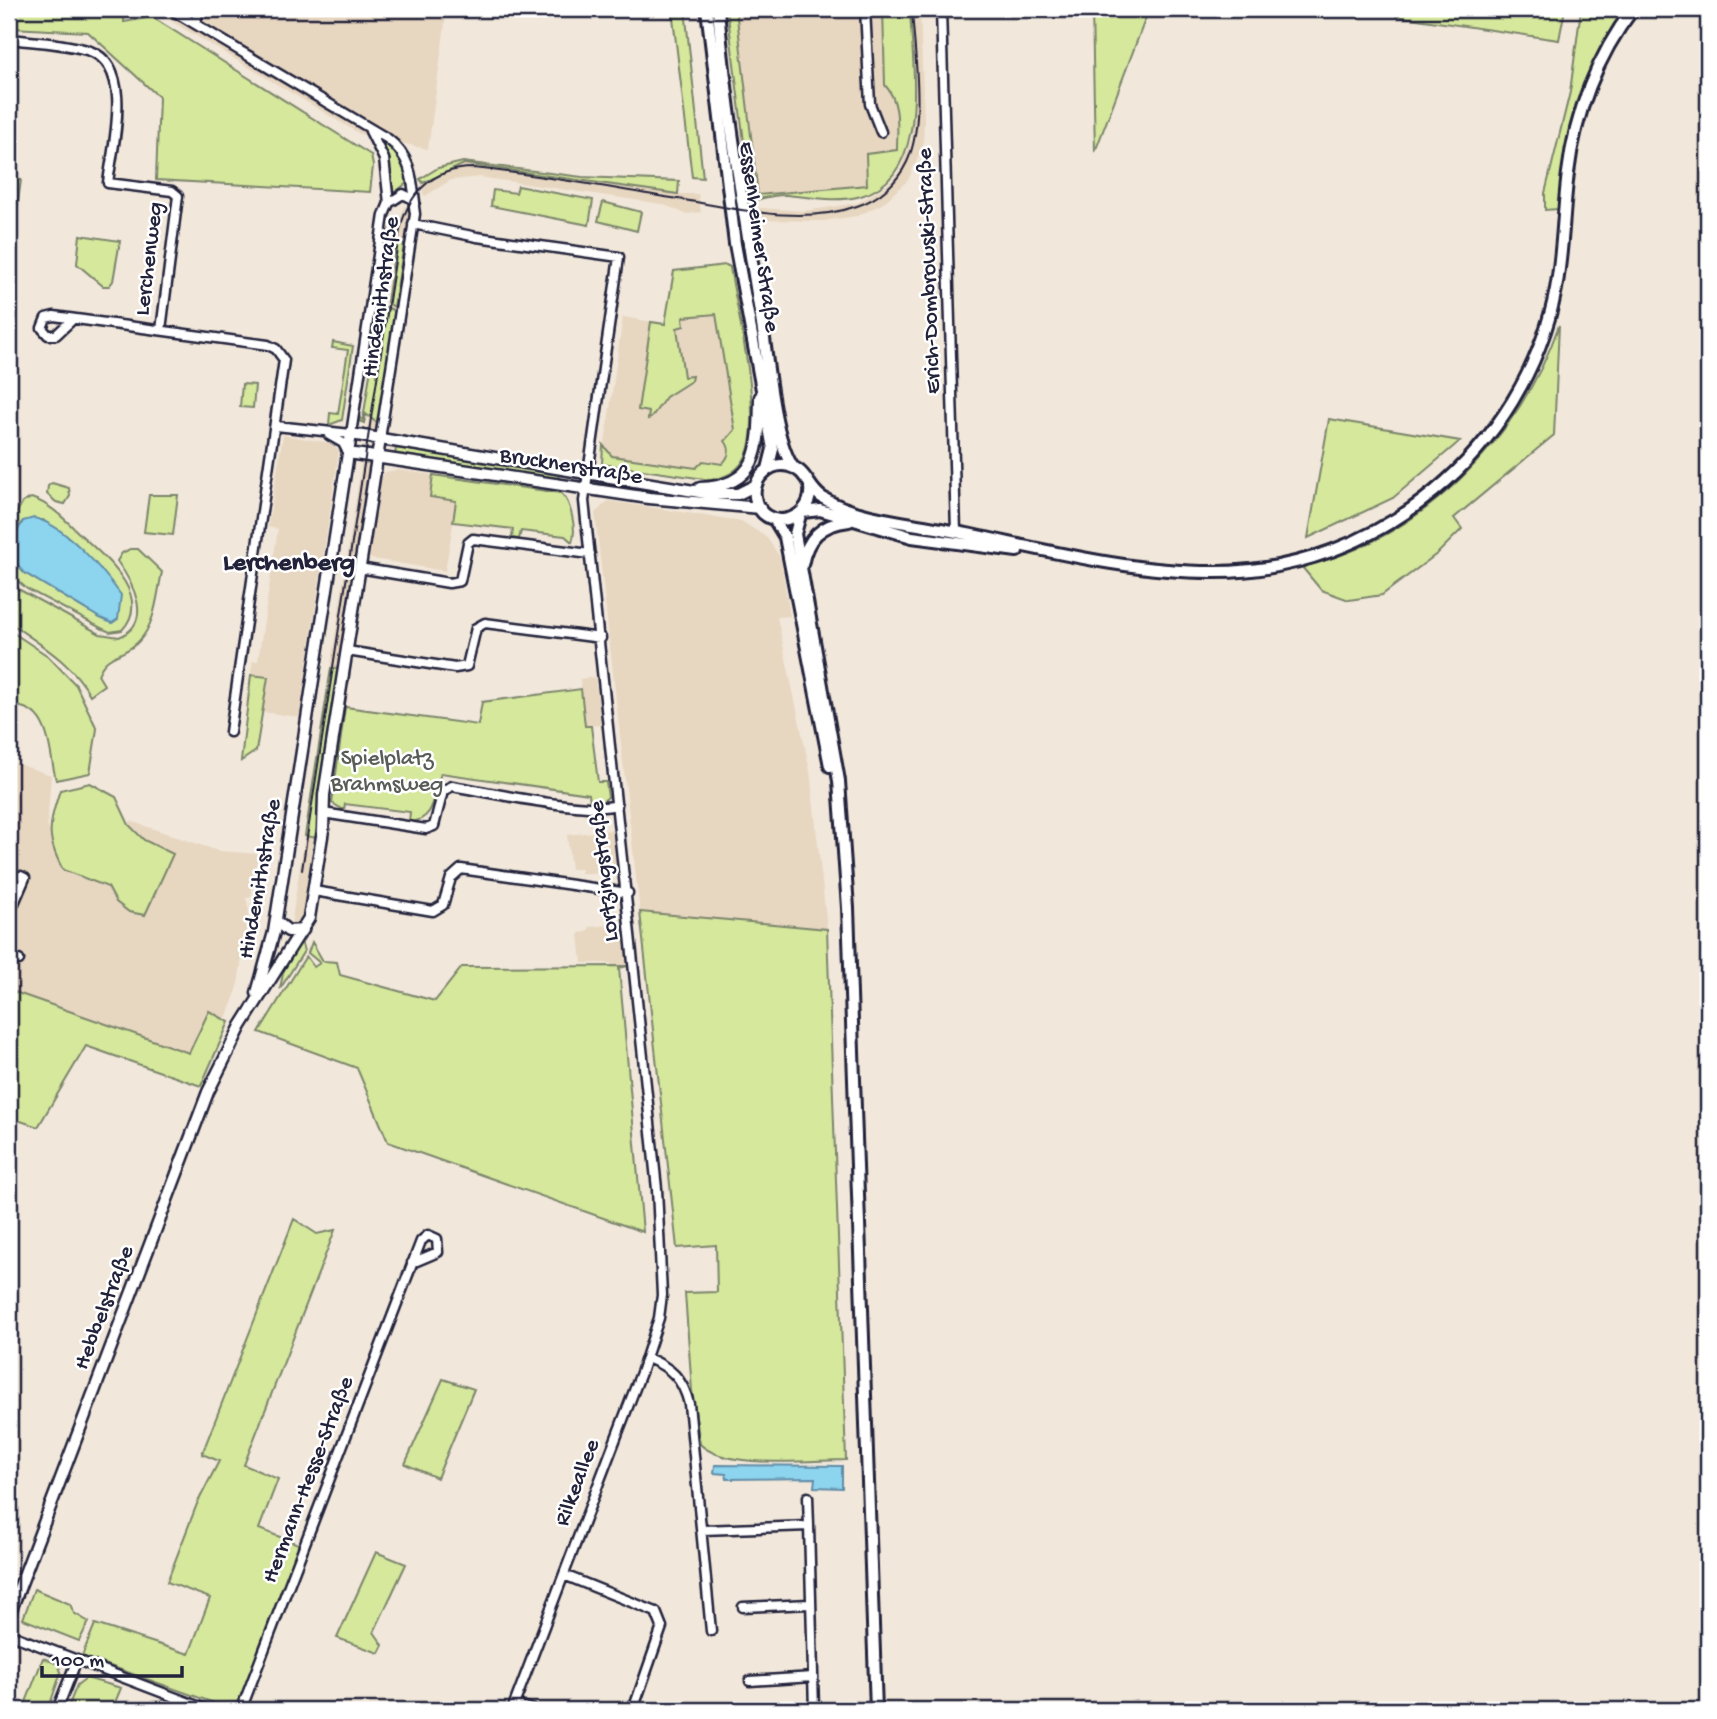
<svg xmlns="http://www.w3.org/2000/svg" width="1717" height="1719" viewBox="0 0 1717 1719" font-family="'Gochi Hand',sans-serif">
  <rect width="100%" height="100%" fill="#f1e7da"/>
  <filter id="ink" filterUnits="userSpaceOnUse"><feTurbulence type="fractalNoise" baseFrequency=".0143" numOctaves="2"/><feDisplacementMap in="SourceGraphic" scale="14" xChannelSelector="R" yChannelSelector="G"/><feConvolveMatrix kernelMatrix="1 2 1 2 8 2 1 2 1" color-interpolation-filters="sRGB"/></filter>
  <g filter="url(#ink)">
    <path fill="#e7d6c0" d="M151,9H447L428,149L360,134Z
      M727,9H883L885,85L893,94L897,109V151L868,185L758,195L750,134L742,138Z
      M910,9H920L924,122L923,145L908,180L882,204L857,216L823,221L760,220L759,208L805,211L858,203L886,186L899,172L912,139Z
      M464,164L677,194H698L701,212L686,214L662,204L480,177L451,180L425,196L423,194V183Z
      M405,205L412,217L404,242L375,434L367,427L398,226Z
      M724,264L747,452L744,459L729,475L711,480L602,464L623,317L664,324L673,270L681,271Z
      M283,435L330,443L339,451L299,717L249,710L250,704L246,703L253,661H258L278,529L268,527Z
      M362,460L371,461L301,921L291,926Z
      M397,470L433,475L430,497L457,501L445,571L368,558L379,484L385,472Z
      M608,501L741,521L766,537L780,557L790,616L777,617L810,771L827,929L640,912L595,513Z
      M595,677L601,725L585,726L580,679Z
      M9,761L51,775L47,826L69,870L108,884L130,821L218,851L258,854L251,897L246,898L249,911L237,990L226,1018L208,1026L194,1063L9,990Z
      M612,830L617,873H581V869H571L567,835Z
      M623,924L628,966L612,968L611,963H582L579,933L587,932L590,927Z"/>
    <path fill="#d5e89c" stroke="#7c856c" stroke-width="2" d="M9,9H125L124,22L152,17L371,155L373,166L370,192L156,180L159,97L88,32L12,28L9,35Z
      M672,9H685L703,178L692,177Z
      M727,9H736L758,195L867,185L866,154L897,150C897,128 901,103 885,85L883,9H910C912,64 932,176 861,196C836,203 811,197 786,195C776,194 765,198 755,200L751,197Z
      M1092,9H1149L1095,152Z
      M1397,9H1565L1559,40L1396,16Z
      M1581,9H1624C1585,77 1564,131 1558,209L1545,210V193L1570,92Z
      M386,142L401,158L408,182L394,193L389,192L390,160L383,143Z
      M463,162L582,177L679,181L678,194L464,164L423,183L420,179L438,168Z
      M9,179L21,180L15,223L9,222Z
      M518,186L593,200L589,225L491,206L493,190L516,193Z
      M603,202L641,212L637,231L598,221Z
      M80,235L120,241L113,281L109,286H103L77,264Z
      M396,243L404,244L394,307L387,302Z
      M726,265L730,267C737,312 764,417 746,456C739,471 727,477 711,480L602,464L603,445L612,456L696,468L703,461L722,464C729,457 732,450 725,441L735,430L716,314L683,317L684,326L677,328L684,377L692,376L691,381L666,397L651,418L648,419L649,412L638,410L651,322L665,324L674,271Z
      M386,307L397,312L382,416H378L377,423L366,414L364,423L357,420V416L363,420L379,314L374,309L385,311Z
      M1559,325L1554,435L1454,518L1462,529L1438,553L1382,595L1349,600L1321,590L1302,567C1422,539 1520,439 1559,325Z
      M333,342L353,346L342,420L329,425L330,413L338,414L348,350L332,348Z
      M242,384L255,385L253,408L240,407Z
      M1329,419L1460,441L1393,498L1308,538Z
      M396,448L559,472L558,481L395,455Z
      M433,475L561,493C571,502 577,530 572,542L565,536L521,531L519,539L512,538L513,529L453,522L456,501L430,497Z
      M52,483L69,488L70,496L65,504L56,502L47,494L48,486Z
      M149,495H178L173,535L144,532Z
      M31,498C52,504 68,523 83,537C107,559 153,597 122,630L110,632L101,628L27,589L9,573V531L17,532L16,562L23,572L88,611L84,552L43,520L23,521L19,526L11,523L22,503Z
      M130,549H138L162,572C157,594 156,623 139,641C125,657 106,652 98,675L104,685L90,695C73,664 41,645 13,625C6,615 6,596 11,585L100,634L119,637C155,622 132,582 117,561L122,553Z
      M9,630L48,656L76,685L97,729L90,773L56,780C48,749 51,704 9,706Z
      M331,668L340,669L317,838L305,836Z
      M251,675L268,677L256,751L241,761Z
      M581,689L585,726H591L598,782H606L608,797L602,802H590L589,794L441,773C434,793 436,821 409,822L410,812L345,804L344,810L332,803L345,707L478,725L482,702Z
      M90,783L116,797L129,825L144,840L173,854L145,915L129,912L116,902L108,887L63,870C45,836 49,825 60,790Z
      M640,912L827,929L846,1460C810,1460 725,1470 700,1444L692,1391L685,1293L717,1292L716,1245L677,1248Z
      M301,941L304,951L280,989L284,968Z
      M312,942L323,961L337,962L340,975L435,1001L462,967L628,966L619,968L643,1232L388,1142L357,1068L259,1032L306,956L314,967L320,963L308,953Z
      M9,990L189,1053L209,1011L229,1022L201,1086L86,1046L38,1127L9,1117Z
      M294,1219L317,1234L335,1230L244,1465L278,1479L259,1529L301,1545L241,1699L228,1708L82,1656L95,1624L189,1654L210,1598L167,1582L197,1504L219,1461L202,1454Z
      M443,1379L474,1389L437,1478L405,1464Z
      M376,1552L406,1564L374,1632L383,1645L379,1653L337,1638Z
      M34,1589L70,1604L74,1613L89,1622L79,1641L23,1619Z
      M43,1658L58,1664L61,1672L48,1710H23Z
      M86,1678L121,1688L112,1710H67L77,1685Z"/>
    <path fill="#8dd4ef" stroke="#628da7" stroke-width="2" d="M34,518C64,524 103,570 121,595L118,619L112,623L100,618L23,572L16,562L17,532L23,521Z
      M715,1465L842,1466V1488L814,1487L815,1478L727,1479L726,1474L714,1473Z"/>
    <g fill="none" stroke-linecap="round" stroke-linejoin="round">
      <defs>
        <path id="minor" d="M170,9L388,139C410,156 412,176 415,202
          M865,9L870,104L881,132
          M941,9L956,532
          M195,23L200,9
          M9,39C35,42 66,43 90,51C135,67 112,148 108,183L172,191L178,196L161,330
          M370,131L384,159L389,203
          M413,224L477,237L619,257L584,501L657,1189L662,1295L659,1318L642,1370L512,1710
          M72,320L56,335H48L42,328L46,318L54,316L268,345L276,349L284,360L230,732
          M276,426L351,434L384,215L389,203L403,194L413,199L415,214L380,439
          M329,435L343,443L348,453
          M359,568L449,583L460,581L468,543L473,539L590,554
          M347,651L455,668L467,666L476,628L485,623L601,638
          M323,813L426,829L434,826L443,791L452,786C488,792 587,814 617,805
          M314,891L433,911L443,905L451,878L461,869L628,893
          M9,915L25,878L21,876
          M9,957L19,960
          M647,1358C671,1367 683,1379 689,1404L711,1631
          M808,1497L809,1526
          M703,1530L809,1526L814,1710
          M564,1575L656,1612L662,1627L633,1710
          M743,1607L810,1604
          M9,1634L208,1710
          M750,1681L813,1677
          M515,1704L534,1710
          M57,1710L76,1662
          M241,1710L421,1241L428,1235L437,1239L438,1252L412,1263"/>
        <path id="tertiary" d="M348,453L649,498L760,508
          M700,488C761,486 759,446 760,397
          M276,921L288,931L303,930
          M257,993L274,932L351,434L712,494H738L756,485
          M9,1615L208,1092L241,1026L309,918L323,830L324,795L380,439"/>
        <path id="secondary" d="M707,9L735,244L773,449L768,469
          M718,9C727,117 746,224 763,331C768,367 774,437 792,466
          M810,487C814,523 761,534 755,497C752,478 771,461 789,466C807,470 808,489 823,498C856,518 905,522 942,529C1031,546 1122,572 1213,572C1377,573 1525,450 1556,289C1563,251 1563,212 1568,173C1575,114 1597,56 1633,9
          M803,512L820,510L912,537L1017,551
          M800,515L795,534L839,781L848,908L876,1710
          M774,519L785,537L830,766
          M802,565C807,538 821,524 849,521"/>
      </defs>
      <use href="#minor" stroke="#22223b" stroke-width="13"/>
      <use href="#tertiary" stroke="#22223b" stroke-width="15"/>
      <use href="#secondary" stroke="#22223b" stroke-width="16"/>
      <use href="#minor" stroke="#fff" stroke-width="8"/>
      <use href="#tertiary" stroke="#fff" stroke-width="10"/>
      <use href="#secondary" stroke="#fff" stroke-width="10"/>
      <path stroke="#22223b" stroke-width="2" d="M302,870L399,235C406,195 432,168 473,168C542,175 610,188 678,199C734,208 801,226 857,206C879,199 897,183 907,162C926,122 914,52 912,9"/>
    </g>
  </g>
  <g text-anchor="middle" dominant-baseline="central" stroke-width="5" stroke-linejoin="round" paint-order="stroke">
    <g font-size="23" fill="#22223b" stroke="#fff">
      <text transform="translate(758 237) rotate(82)">Essenheimer Straße</text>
      <text transform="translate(150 259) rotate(-83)">Lerchenweg</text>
      <text transform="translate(930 271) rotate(-92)">Erich-Dombrowski-Straße</text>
      <text transform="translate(382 297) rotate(-82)">Hindemithstraße</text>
      <text transform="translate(571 467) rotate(9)">Brucknerstraße</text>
      <text transform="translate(605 871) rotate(-96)">Lortzingstraße</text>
      <text transform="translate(261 879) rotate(-80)">Hindemithstraße</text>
      <text transform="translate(105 1308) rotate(-69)">Hebbelstraße</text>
      <text transform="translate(309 1480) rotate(-69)">Hermann-Hesse-Straße</text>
      <text transform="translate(578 1483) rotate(-69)">Rilkeallee</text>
    </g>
    <g font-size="23" fill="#585d58" stroke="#fff">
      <text x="387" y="759">Spielplatz<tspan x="387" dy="26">Brahmsweg</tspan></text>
    </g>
    <g font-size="26" font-weight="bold" fill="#22223b" stroke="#fff">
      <text x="289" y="564">Lerchenberg</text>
    </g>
  </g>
  <rect width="1717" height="1719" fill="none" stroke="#fff" stroke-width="35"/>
  <rect x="18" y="18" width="1682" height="1684" fill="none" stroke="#22223b" stroke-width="2.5" filter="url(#ink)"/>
  <path d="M42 1666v10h140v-10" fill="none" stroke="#22223b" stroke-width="3.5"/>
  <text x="52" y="1666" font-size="21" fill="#22223b" stroke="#ffffff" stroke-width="5" paint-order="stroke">100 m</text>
</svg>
